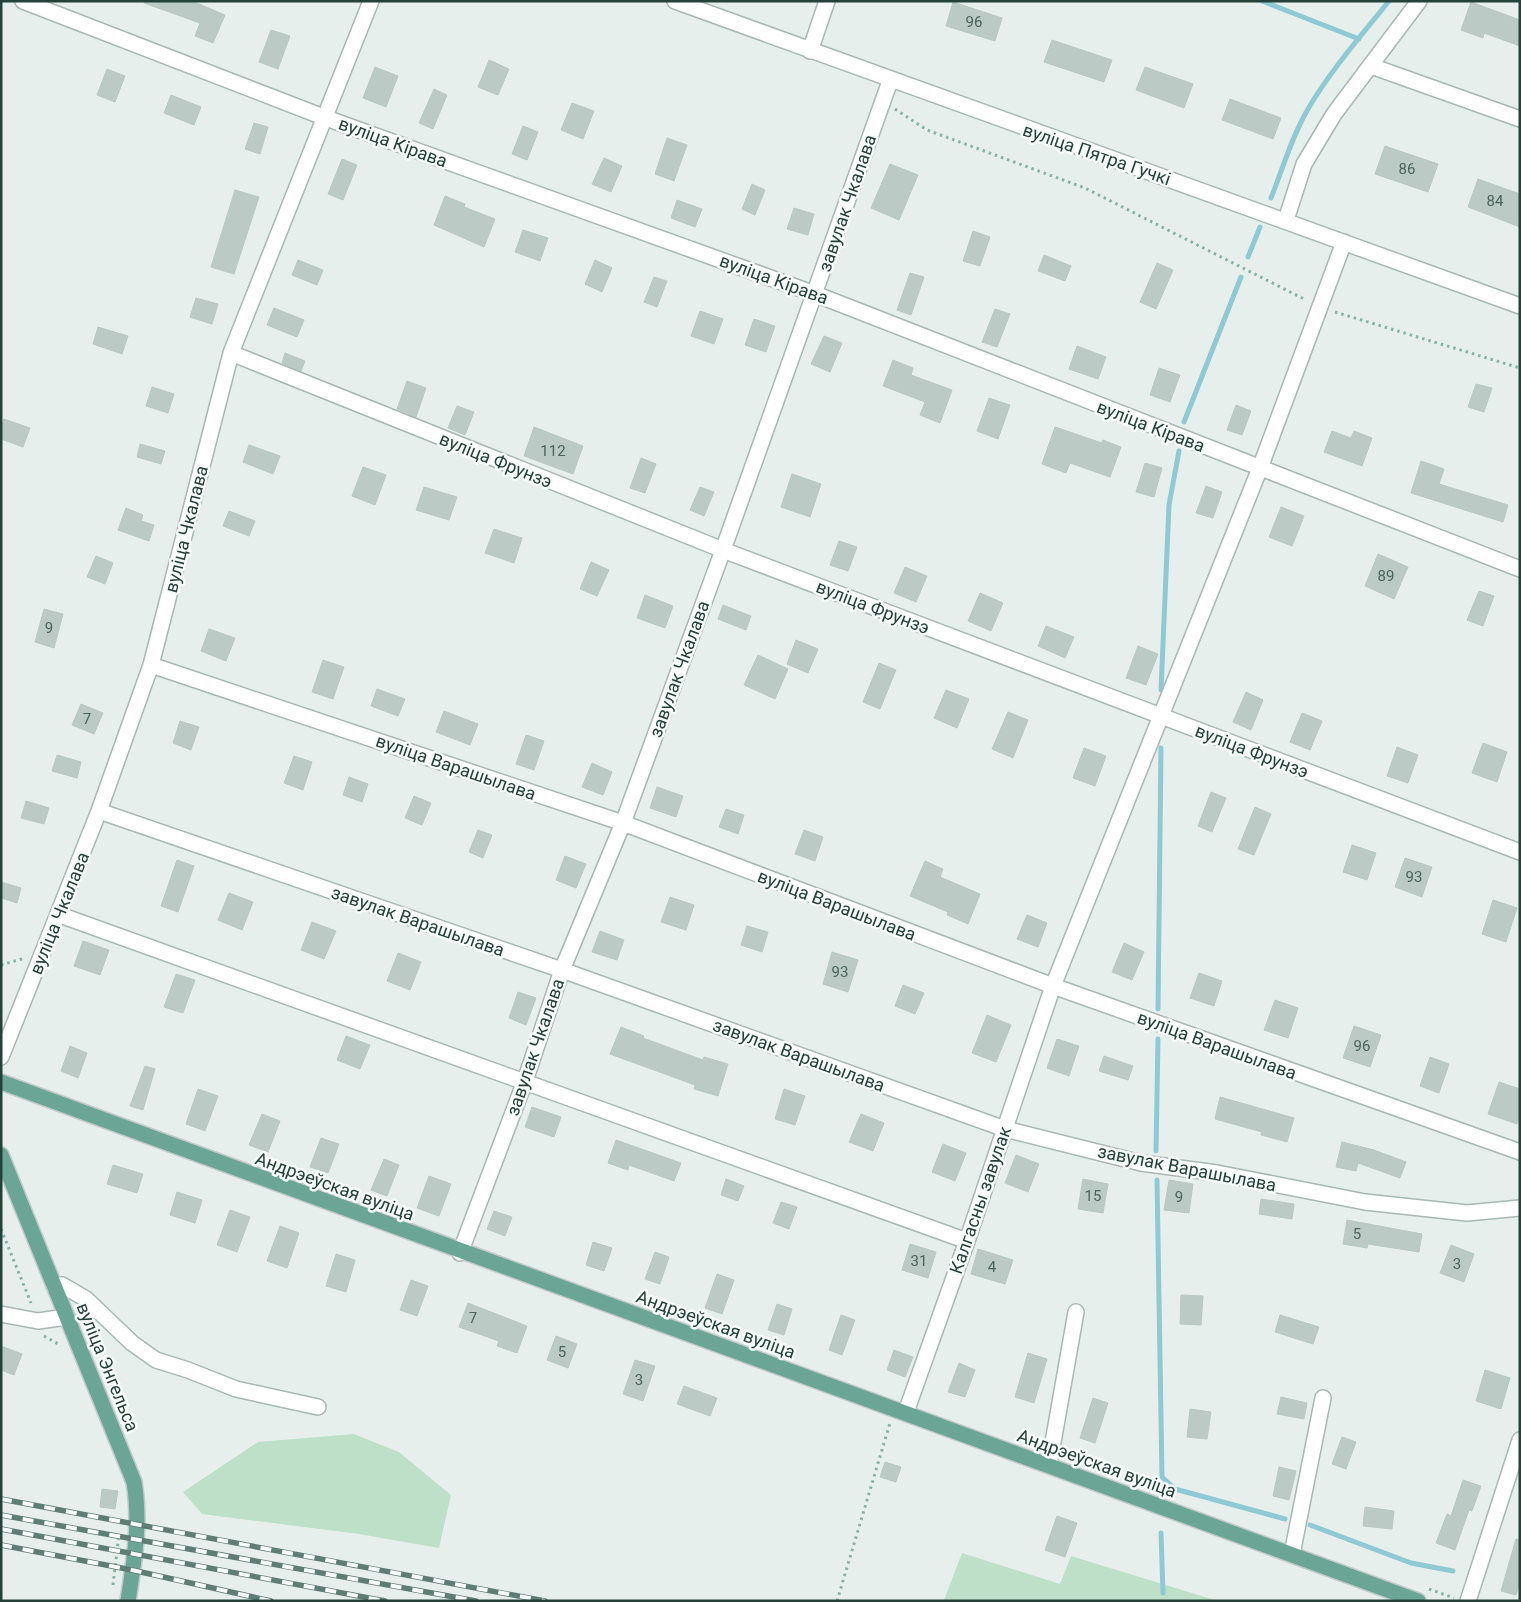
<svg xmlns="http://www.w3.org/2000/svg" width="1521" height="1602" viewBox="0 0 1521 1602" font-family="Roboto,sans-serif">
  <rect width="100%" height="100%" fill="#e6efeb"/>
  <path fill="#bfe0c8" d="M354,1434L399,1452L451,1495L439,1548L359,1534L202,1514L183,1492L258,1442Z
    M962,1553L1060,1584L1071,1556L1218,1601L944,1600Z"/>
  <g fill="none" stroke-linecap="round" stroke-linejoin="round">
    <path stroke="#8ec9d4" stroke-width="5" d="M1262,1L1359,39
      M1271,198C1283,168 1292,136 1308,109C1331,70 1361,36 1389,1
      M1248,257L1260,227
      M1184,422L1241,277
      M1161,690L1169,505L1179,451
      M1158,1009L1161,748
      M1156,1151L1158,1039
      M1157,1180L1162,1477L1175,1489L1285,1519
      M1310,1525L1411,1563L1453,1571
      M1161,1533L1163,1593"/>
  </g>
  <path fill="#bbcac4" stroke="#b8c9c2" d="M144,1H192L225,15L213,43L195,36L200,23L144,3Z
    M953,2L1002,18L995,41L946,26Z
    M1471,2L1520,20V46L1484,33L1483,38L1461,30Z
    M271,30L290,36L278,69L259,62Z
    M1052,40L1112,60L1104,82L1044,62Z
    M489,60L509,69L498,95L478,87Z
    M375,67L398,76L386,107L363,98Z
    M1145,67L1193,84L1184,108L1136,90Z
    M107,69L125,76L115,102L97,95Z
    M434,89L447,95L433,129L419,123Z
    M171,95L201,107L194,125L164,113Z
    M1230,99L1281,118L1273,139L1222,120Z
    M572,103L594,111L583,139L561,130Z
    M254,123L268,127L260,154L245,149Z
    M523,126L538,132L527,160L512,154Z
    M667,138L687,145L674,181L655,174Z
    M1385,146L1438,164L1428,192L1375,174Z
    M604,158L622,166L611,192L592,184Z
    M342,159L357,165L343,200L328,194Z
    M890,164L918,175L899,220L871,208Z
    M1478,179L1520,194V227L1468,207Z
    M752,184L765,190L755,215L742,209Z
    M235,190L259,197L234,274L211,267Z
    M445,196L465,204L464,207L495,219L484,247L434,225Z
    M677,200L702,209L695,227L671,218Z
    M794,208L814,214L808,235L787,229Z
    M523,230L548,238L540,261L515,252Z
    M973,231L990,237L980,266L963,261Z
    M1044,255L1071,266L1065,281L1038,271Z
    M298,260L323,270L317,285L292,275Z
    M595,260L612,268L602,292L585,284Z
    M1157,263L1173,270L1156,309L1140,302Z
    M910,273L924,277L911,315L897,310Z
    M654,277L667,281L657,307L644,302Z
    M196,298L218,304L212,324L190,317Z
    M274,308L304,320L297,337L267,325Z
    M995,309L1010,314L997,347L982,342Z
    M700,311L723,319L714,344L691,336Z
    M754,319L775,326L766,352L745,345Z
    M98,327L128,336L122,354L93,344Z
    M824,336L842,343L830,372L811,364Z
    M1077,346L1106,357L1098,379L1069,369Z
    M285,353L305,361L301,371L282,363Z
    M893,360L913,368L911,375L952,390L940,423L920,415L925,402L883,386Z
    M1159,368L1180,375L1170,402L1150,395Z
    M407,381L426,388L416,417L397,409Z
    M1476,384L1492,388L1484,412L1468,407Z
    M152,387L174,394L168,413L146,406Z
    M989,398L1010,405L998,439L977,431Z
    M1236,405L1251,411L1242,435L1227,430Z
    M457,406L474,412L465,435L448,428Z
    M4,419L30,428L23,447L1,439V428Z
    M534,427L583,446L573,474L524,456Z
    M1055,427L1102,443L1103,440L1121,447L1110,477L1070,463L1066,473L1042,464Z
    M1332,431L1351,438L1354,431L1372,438L1362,466L1324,452Z
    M140,444L165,451L161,464L137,457Z
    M249,445L280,456L273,474L243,462Z
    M641,458L656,464L645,493L630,488Z
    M1421,461L1444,469L1439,484L1508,505L1503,522L1411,493Z
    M1145,463L1162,468L1154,497L1136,492Z
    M363,467L386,475L375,505L352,496Z
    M792,474L821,484L810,517L781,507Z
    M1206,486L1222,492L1213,518L1196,513Z
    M424,487L457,497L449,520L416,510Z
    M700,487L714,492L704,516L690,510Z
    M1281,507L1304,516L1292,546L1269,537Z
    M126,508L143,515L141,521L154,525L149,541L118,530Z
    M229,511L255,521L249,536L223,526Z
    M494,529L522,538L514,563L485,553Z
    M839,541L857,547L848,571L830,565Z
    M1378,554L1408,567L1394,599L1365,586Z
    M96,556L113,563L105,584L87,577Z
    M591,562L609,570L597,596L580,589Z
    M905,567L927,576L916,602L894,593Z
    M1479,591L1494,596L1483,626L1467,620Z
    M980,593L1003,603L991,631L968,621Z
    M645,595L673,606L665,628L637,618Z
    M723,605L751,616L746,630L718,619Z
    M44,609L63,614L54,648L35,642Z
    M1046,626L1074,637L1065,658L1038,646Z
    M209,629L235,638L226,661L201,651Z
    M796,640L818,649L808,673L787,664Z
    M1138,646L1158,654L1146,685L1126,678Z
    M758,655L788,669L775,699L744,685Z
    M323,660L344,667L333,699L312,692Z
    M879,663L896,670L880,709L863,702Z
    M377,689L405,699L398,716L371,706Z
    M946,690L969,699L957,728L934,718Z
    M1246,692L1263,700L1251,730L1233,722Z
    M81,704L103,713L94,734L72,725Z
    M444,711L478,724L470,745L436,732Z
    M1008,712L1028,720L1013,758L992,749Z
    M1302,713L1322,721L1310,750L1290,742Z
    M180,721L199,727L191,750L173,743Z
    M526,735L544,741L534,770L516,764Z
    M1483,743L1507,752L1497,782L1472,773Z
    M1397,747L1418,755L1408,783L1387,776Z
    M1084,748L1106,756L1095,786L1073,778Z
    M57,755L81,762L77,778L52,771Z
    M294,756L312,762L303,790L284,783Z
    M592,763L612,772L603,795L582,787Z
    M349,777L368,784L362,802L343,795Z
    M657,787L683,796L676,817L650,808Z
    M1211,792L1226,798L1212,832L1198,826Z
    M414,796L431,803L422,825L405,818Z
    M26,801L49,808L44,824L21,818Z
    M1255,807L1271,814L1254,855L1238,849Z
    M726,809L744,815L738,834L719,827Z
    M478,830L492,835L483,858L469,852Z
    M804,830L823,837L815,861L795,854Z
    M1352,845L1376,853L1367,880L1343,872Z
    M565,856L586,864L576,888L556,880Z
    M1405,858L1432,867L1422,897L1395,887Z
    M177,860L194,866L178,912L161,906Z
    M925,861L943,869L940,877L980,894L968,924L947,915L948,912L910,896Z
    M1,882L21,888L17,903L1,898Z
    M229,893L253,902L242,930L218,920Z
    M670,897L694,905L686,930L661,922Z
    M1493,900L1517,908L1506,942L1482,934Z
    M1027,915L1047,923L1038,947L1017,939Z
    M312,922L336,931L324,959L301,950Z
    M747,926L768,932L762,952L741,945Z
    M600,931L624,940L617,960L592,952Z
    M83,941L109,950L100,975L74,966Z
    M1124,943L1144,952L1132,980L1112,972Z
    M832,952L858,960L848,992L823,984Z
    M398,953L421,962L410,990L387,981Z
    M1199,973L1222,981L1214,1006L1190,998Z
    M176,974L195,980L183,1013L164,1007Z
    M903,985L924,993L915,1014L895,1006Z
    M518,992L536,998L526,1025L509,1018Z
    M1275,1000L1298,1008L1288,1038L1264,1030Z
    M987,1015L1011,1025L996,1062L972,1053Z
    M1354,1026L1381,1035L1370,1067L1343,1058Z
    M621,1027L644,1036L643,1038L703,1060L704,1057L728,1064L718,1096L694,1089L695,1085L610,1054Z
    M346,1036L370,1045L360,1069L337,1060Z
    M1057,1039L1079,1046L1069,1076L1047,1068Z
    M70,1046L87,1053L78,1078L61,1071Z
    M1104,1056L1133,1066L1128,1080L1099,1071Z
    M1430,1057L1449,1064L1439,1093L1420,1086Z
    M145,1066L155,1069L143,1110L130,1106Z
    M1499,1082L1520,1089V1115L1517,1124L1488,1114Z
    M198,1089L218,1096L205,1131L186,1124Z
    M784,1089L805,1096L795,1125L775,1119Z
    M1220,1097L1294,1118L1287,1142L1261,1135L1262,1132L1215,1119Z
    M532,1107L561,1117L554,1137L525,1127Z
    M262,1114L280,1121L268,1152L249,1145Z
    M861,1114L884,1123L873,1151L849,1142Z
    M321,1138L339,1144L328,1173L310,1167Z
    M616,1140L681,1163L674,1181L629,1165L628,1170L608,1163Z
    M1342,1142L1374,1150L1406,1162L1400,1178L1358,1163L1356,1171L1336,1167Z
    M943,1144L966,1153L955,1181L932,1172Z
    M1016,1155L1039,1164L1028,1192L1005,1183Z
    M384,1159L399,1165L387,1196L371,1190Z
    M113,1165L143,1174L137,1193L107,1184Z
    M429,1176L451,1184L439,1216L417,1208Z
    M726,1179L744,1186L738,1201L721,1195Z
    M1083,1179L1108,1184L1103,1213L1078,1209Z
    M1169,1180L1193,1184L1189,1213L1164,1210Z
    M177,1192L202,1200L195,1223L170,1215Z
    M1261,1199L1294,1204L1292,1219L1259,1214Z
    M781,1202L797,1207L789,1229L773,1223Z
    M230,1210L250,1217L237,1252L217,1245Z
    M494,1211L512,1217L505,1236L487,1229Z
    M1347,1220L1422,1234L1419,1252L1368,1244L1367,1248L1343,1244Z
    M280,1226L299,1233L287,1268L267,1261Z
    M593,1242L612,1248L604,1271L586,1265Z
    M910,1244L936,1252L928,1278L902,1270Z
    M1451,1245L1474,1254L1464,1282L1440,1273Z
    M978,1249L1013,1260L1005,1284L971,1274Z
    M655,1252L669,1257L660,1284L645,1279Z
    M336,1254L355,1260L346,1292L326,1286Z
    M717,1274L734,1280L722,1314L705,1308Z
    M411,1280L428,1286L417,1316L400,1310Z
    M1181,1295L1203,1296L1201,1325L1180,1324Z
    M468,1303L527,1326L517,1353L497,1346L499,1341L459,1327Z
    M777,1304L792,1309L784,1335L768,1330Z
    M841,1315L855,1320L842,1355L829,1350Z
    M1280,1315L1319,1327L1313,1344L1275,1332Z
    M556,1336L577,1344L568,1368L547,1360Z
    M1,1346L22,1354L14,1375L1,1370Z
    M894,1350L913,1357L905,1377L887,1370Z
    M1028,1353L1047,1359L1034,1403L1015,1397Z
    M635,1360L655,1366L643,1401L623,1394Z
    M959,1363L975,1370L965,1397L948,1392Z
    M1485,1370L1510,1378L1501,1409L1476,1401Z
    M684,1386L717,1398L710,1416L677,1404Z
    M1281,1397L1307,1403L1304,1419L1277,1414Z
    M1093,1398L1108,1403L1095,1443L1080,1438Z
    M1190,1409L1211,1412L1207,1439L1187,1437Z
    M1342,1437L1356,1442L1346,1469L1332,1464Z
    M885,1462L901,1467L896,1482L880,1477Z
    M1279,1467L1296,1471L1289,1500L1273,1496Z
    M1463,1480L1481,1486L1472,1511L1469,1510L1455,1550L1436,1543L1447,1514L1451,1516Z
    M102,1489L118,1491L115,1509L100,1507Z
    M1365,1507L1394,1511L1392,1529L1363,1526Z
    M1057,1516L1077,1523L1065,1557L1045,1550Z
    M1516,1539L1520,1540V1584L1516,1595L1501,1591Z"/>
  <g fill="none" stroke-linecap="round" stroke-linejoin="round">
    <defs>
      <path id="minor" d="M23,1L326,118L815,294L1520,569
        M675,1C956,105 1239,203 1520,306
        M810,51L827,1
        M1371,66L1520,119
        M1286,220L1304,164L1334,114L1419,1
        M231,353L723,550L1520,852
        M151,665L623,823L1053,986L1520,1152
        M99,811L562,970L1005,1129L1141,1163L1217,1173L1365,1202L1467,1213L1520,1208
        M60,915L967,1241
        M1,1057L99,811L151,665L231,353L371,1
        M460,1253L525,1081L562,970L623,823L723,550L890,81
        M54,1286L62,1285L86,1299L132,1343L156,1360L188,1370L236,1389L318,1407
        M1,1314L38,1321L67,1317
        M906,1412L967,1241L1053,986L1260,468L1344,242
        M1049,1465L1076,1312
        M1292,1554L1323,1398
        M1468,1601L1520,1440"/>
      <path id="major" d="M1,1082C473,1257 946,1427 1418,1601
        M1,1155L134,1482C141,1523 134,1561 128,1601"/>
    </defs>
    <use href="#minor" stroke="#a8b8b2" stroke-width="18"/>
    <use href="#major" stroke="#c2cac8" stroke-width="18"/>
    <path stroke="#86b3a5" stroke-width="3" stroke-dasharray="2.5 4" stroke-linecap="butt" d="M895,109L927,130L1085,188L1306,300
      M1335,312L1520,368
      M1,965L25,958
      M1,1229L31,1303
      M44,1336L60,1345
      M113,1585L119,1534
      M1429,1589L1454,1598
      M837,1601L890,1423"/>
    <use href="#minor" stroke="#fff" stroke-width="15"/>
    <use href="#major" stroke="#6aa596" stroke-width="15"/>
    <defs>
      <path id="rail" d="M1,1499L545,1601
        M1,1515L476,1601
        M1,1529L385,1601
        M1,1545L132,1570L271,1601"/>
    </defs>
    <use href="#rail" stroke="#5f7d75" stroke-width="5.5"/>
    <use href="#rail" stroke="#f7fbf9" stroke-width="4" stroke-dasharray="11" stroke-linecap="butt"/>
  </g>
  <g text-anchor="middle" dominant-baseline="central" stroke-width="5" stroke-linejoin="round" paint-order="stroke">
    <g font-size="15" fill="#4a645c">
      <text x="974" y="22">96</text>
      <text x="1407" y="169">86</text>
      <text x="1495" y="201">84</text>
      <text x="553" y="451">112</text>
      <text x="1386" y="576">89</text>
      <text x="49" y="628">9</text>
      <text x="87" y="719">7</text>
      <text x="1414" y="877">93</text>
      <text x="840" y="972">93</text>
      <text x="1362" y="1046">96</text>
      <text x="1093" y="1196">15</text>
      <text x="1179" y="1197">9</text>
      <text x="1357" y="1234">5</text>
      <text x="919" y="1261">31</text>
      <text x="1457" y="1264">3</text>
      <text x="992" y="1267">4</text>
      <text x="473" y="1318">7</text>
      <text x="562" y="1352">5</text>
      <text x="639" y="1380">3</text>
    </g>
    <g font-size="18" fill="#24423a" stroke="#f7fbf9">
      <text transform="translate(393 142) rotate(20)">вуліца Кірава</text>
      <text transform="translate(1097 154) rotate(19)">вуліца Пятра Гучкі</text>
      <text transform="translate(847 203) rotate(-71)">завулак Чкалава</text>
      <text transform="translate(774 279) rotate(20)">вуліца Кірава</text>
      <text transform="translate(1151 426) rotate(21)">вуліца Кірава</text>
      <text transform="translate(496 460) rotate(22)">вуліца Фрунзэ</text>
      <text transform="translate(186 529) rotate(-76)">вуліца Чкалава</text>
      <text transform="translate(873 607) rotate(21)">вуліца Фрунзэ</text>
      <text transform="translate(679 669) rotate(-70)">завулак Чкалава</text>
      <text transform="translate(1252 751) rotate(21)">вуліца Фрунзэ</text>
      <text transform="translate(456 767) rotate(19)">вуліца Варашылава</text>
      <text transform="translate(837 905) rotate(21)">вуліца Варашылава</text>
      <text transform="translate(59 913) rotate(-68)">вуліца Чкалава</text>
      <text transform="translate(418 921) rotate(19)">завулак Варашылава</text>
      <text transform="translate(1217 1045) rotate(20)">вуліца Варашылава</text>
      <text transform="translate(535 1047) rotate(-71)">завулак Чкалава</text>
      <text transform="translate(799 1055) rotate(20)">завулак Варашылава</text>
      <text transform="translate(1187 1168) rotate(11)">завулак Варашылава</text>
      <text transform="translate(335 1186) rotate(20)">Андрэеўская вуліца</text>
      <text transform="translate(980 1200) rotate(-71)">Калгасны завулак</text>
      <text transform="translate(716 1324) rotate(20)">Андрэеўская вуліца</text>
      <text transform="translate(108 1367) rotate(68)">вуліца Энгельса</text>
      <text transform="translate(1097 1463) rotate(20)">Андрэеўская вуліца</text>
    </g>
  </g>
  <rect width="1521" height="1602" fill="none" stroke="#24423a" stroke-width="5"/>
</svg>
